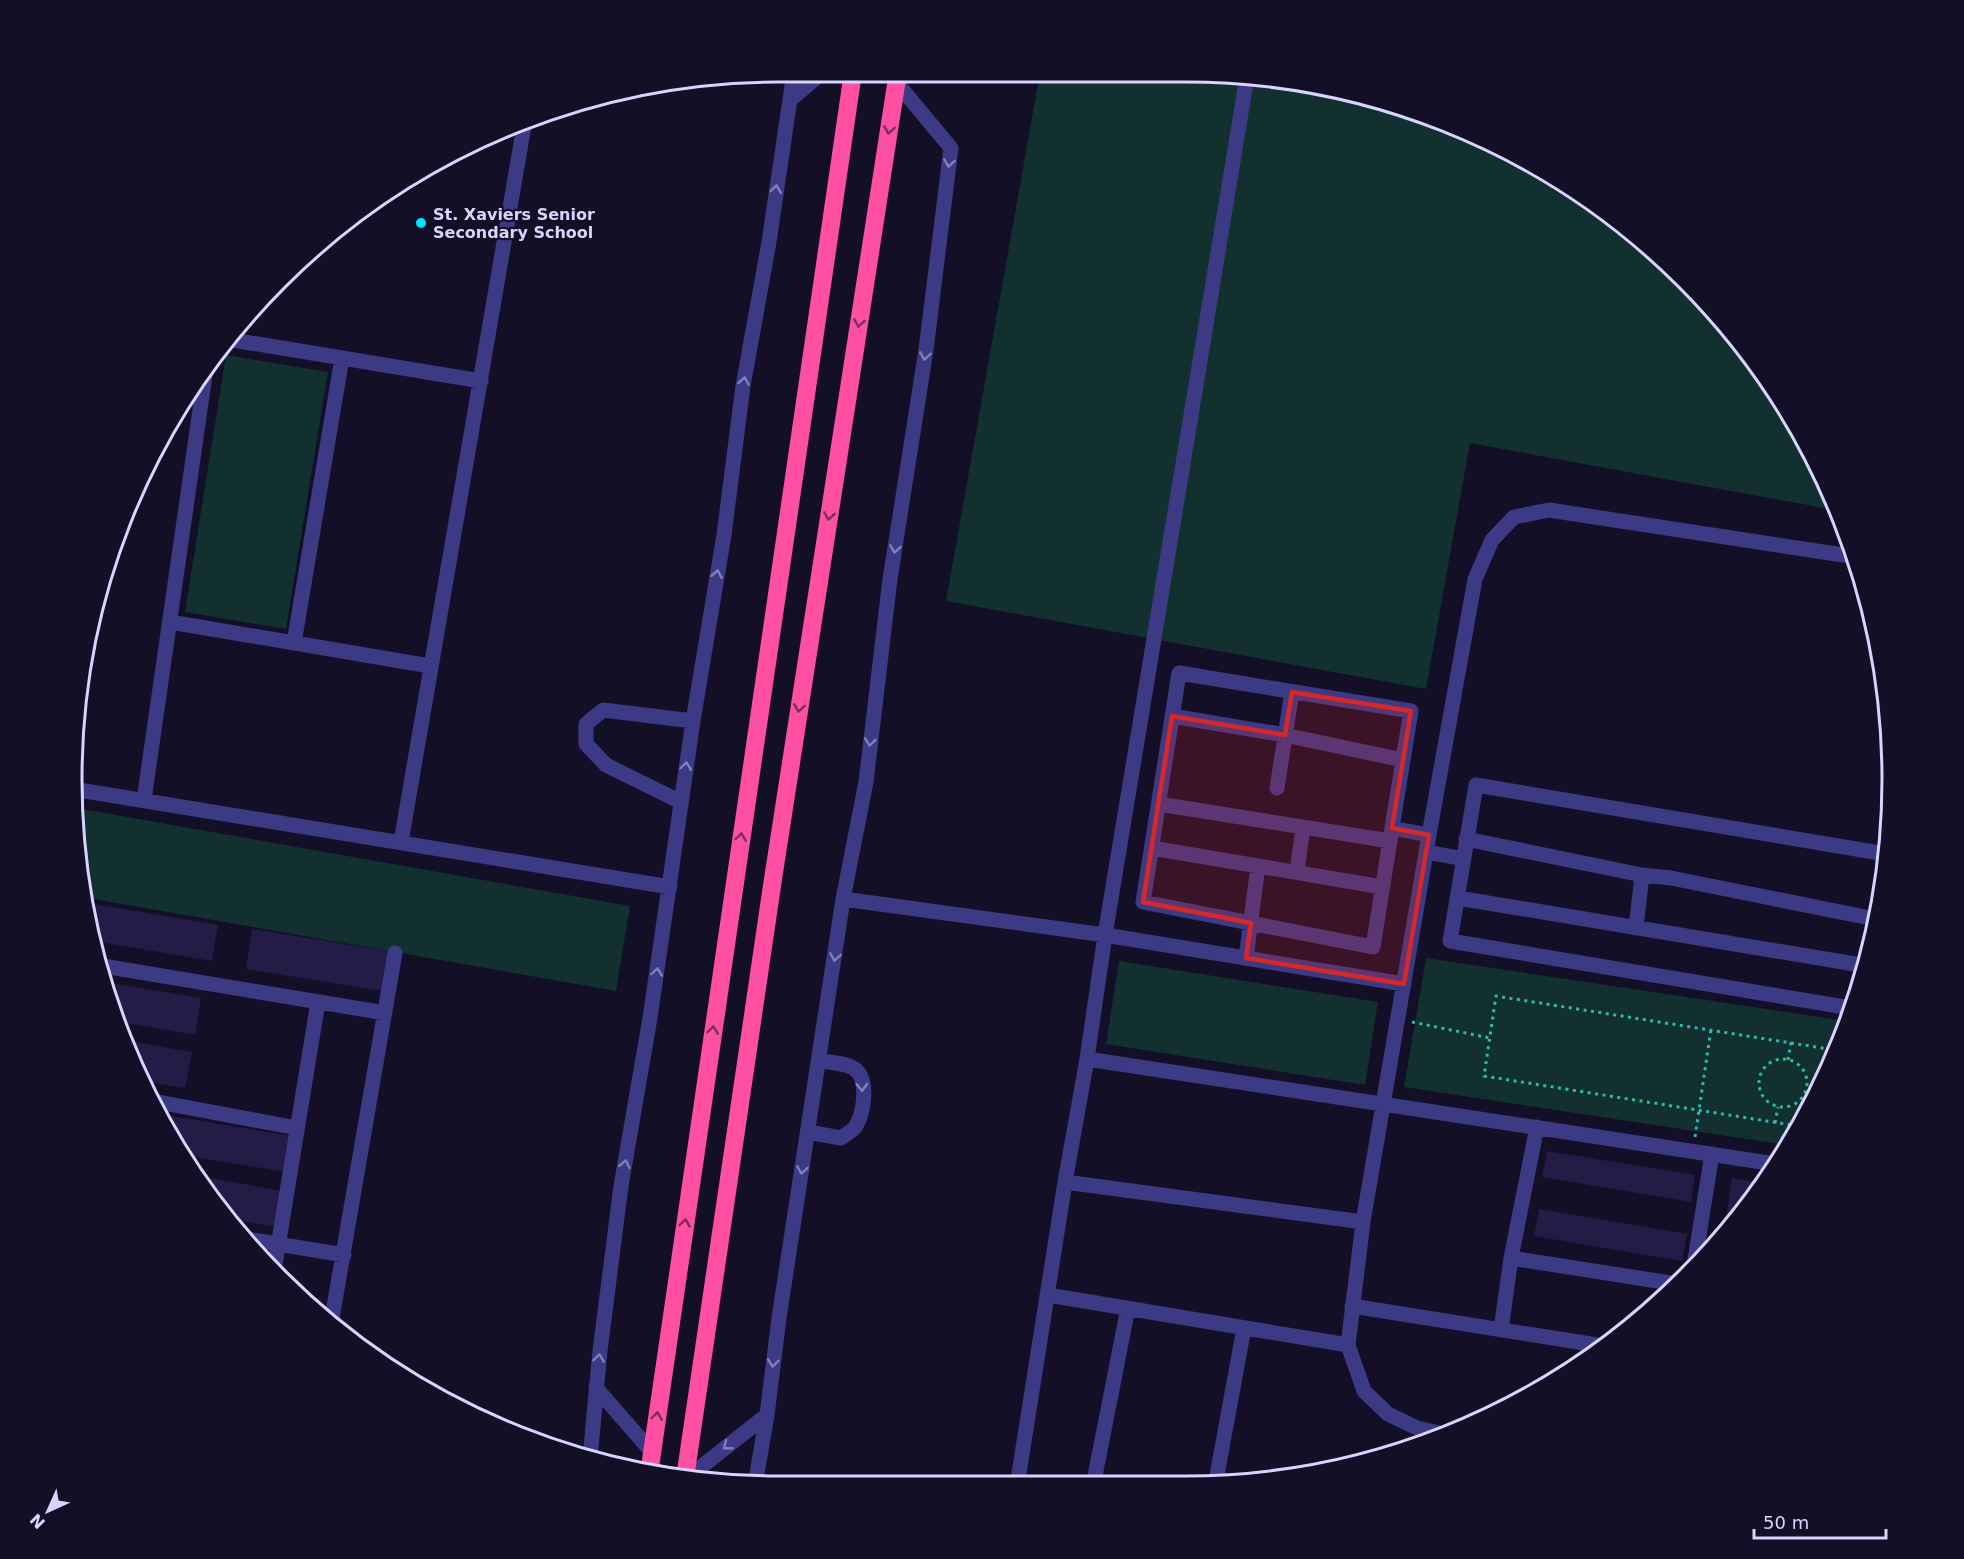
<svg xmlns="http://www.w3.org/2000/svg" width="1964" height="1559" viewBox="0 0 1964 1559" font-family="'DejaVu Sans',sans-serif">
  <rect width="100%" height="100%" fill="#130f26"/>
  <path fill="#12302f" d="M1040,73L1230,74L1412,110L1539,167L1651,247L1717,313L1797,426L1835,510L1470,443L1426,689L946,601Z
    M226,355L328,372L286,629L185,612Z
    M76,808L630,906L616,991L88,898Z
    M1426,958L1846,1021L1819,1093L1787,1145L1404,1087Z
    M1119,961L1378,1002L1365,1085L1106,1044Z"/>
  <path fill="#241b47" d="M88,903L218,925L212,961L93,941Z
    M252,929L388,951L382,991L246,969Z
    M104,982L201,998L195,1035L121,1022Z
    M129,1041L192,1052L185,1088L145,1082Z
    M159,1114L292,1136L286,1172L182,1155L167,1133Z
    M1547,1151L1695,1175L1691,1202L1542,1177Z
    M198,1176L283,1191L277,1227L228,1219Z
    M1732,1178L1758,1182L1756,1193L1746,1210L1724,1234Z
    M1539,1209L1687,1234L1682,1261L1534,1236Z"/>
  <g fill="none" stroke-linecap="round" stroke-linejoin="round">
    <path stroke="#2fb8b0" stroke-width="3" stroke-dasharray="3 4.5" stroke-linecap="butt" d="M1412,1022L1490,1038
      M1759 1083a24 24 0 1 1 48 0a24 24 0 1 1-48 0Z
      M1788,1060L1791,1042
      M1775,1123L1778,1107
      M1798,1126L1484,1076L1496,996L1835,1050
      M1695,1137L1711,1029"/>
    <path stroke="#3d3a85" stroke-width="15" d="M1247,77L1105,935L1087,1059L1775,1164
      M790,100L823,72
      M233,340L481,381
      M170,622L430,666
      M294,643L342,358
      M1172,716L1285,735L1403,760
      M1277,788L1292,692
      M73,789L670,887
      M144,800L205,375
      M681,802L606,765L586,744V724L603,710L693,721
      M1159,804L1390,841
      M1392,828L1411,711L1179,673L1143,902L1373,947L1392,828L1429,835
      M1466,839L1642,875L1671,878L1875,919
      M401,842L524,126
      M1152,848L1382,887
      M1427,852L1464,859
      M1297,872L1303,827
      M1458,898L1867,966
      M843,899L1105,935L1404,984
      M1636,928L1642,875
      M1246,958L1258,866
      M97,965L385,1013
      M1851,1008L1450,941L1476,785L1886,854
      M153,1101L297,1128
      M808,1132L841,1138C846,1134 853,1131 856,1126C864,1112 869,1080 855,1069C846,1063 830,1062 819,1061
      M1065,1182L1363,1222
      M242,1238L344,1255
      M1511,1258L1677,1284
      M1694,1266L1712,1154
      M274,1271L318,1002
      M1048,1295L1348,1345
      M1352,1306L1603,1346
      M331,1324L395,953
      M1501,1330L1511,1258L1537,1127
      M596,1388L652,1452
      M1440,1433L1417,1428L1388,1414L1364,1391L1348,1345L1363,1222L1429,835L1475,579L1492,540L1514,517L1549,510L1856,557
      M590,1458L600,1351L621,1186L650,1018L693,721L724,535L743,386L769,242L794,72
      M687,1478L767,1415
      M755,1485L767,1415L779,1318L843,899L866,782L890,579L926,350L951,148L896,82
      M1017,1486L1065,1182L1087,1059
      M1093,1486L1128,1308
      M1215,1486L1244,1328"/>
    <path stroke="#ff4fa3" stroke-width="18" d="M649,1474L853,72
      M685,1478L773,879L898,72"/>
  </g>
  <defs><path id="oneway-chevron" d="M-2-3.5L2.5 0L-2 3.5" fill="none" stroke-width="1.6" stroke-linecap="round" stroke-linejoin="round" transform="scale(1.5)"/></defs>
  <g stroke="#7d2c5e">
    <use href="#oneway-chevron" transform="translate(889 130) rotate(99)"/>
    <use href="#oneway-chevron" transform="translate(859 323) rotate(99)"/>
    <use href="#oneway-chevron" transform="translate(829 516) rotate(99)"/>
    <use href="#oneway-chevron" transform="translate(799 708) rotate(99)"/>
    <use href="#oneway-chevron" transform="translate(741 837) rotate(-82)"/>
    <use href="#oneway-chevron" transform="translate(713 1030) rotate(-82)"/>
    <use href="#oneway-chevron" transform="translate(685 1223) rotate(-82)"/>
    <use href="#oneway-chevron" transform="translate(657 1416) rotate(-82)"/>
  </g>
  <g stroke="#837fbc">
    <use href="#oneway-chevron" transform="translate(949 163) rotate(99)"/>
    <use href="#oneway-chevron" transform="translate(776 189) rotate(-82)"/>
    <use href="#oneway-chevron" transform="translate(925 356) rotate(98)"/>
    <use href="#oneway-chevron" transform="translate(744 381) rotate(-81)"/>
    <use href="#oneway-chevron" transform="translate(895 549) rotate(99)"/>
    <use href="#oneway-chevron" transform="translate(717 574) rotate(-80)"/>
    <use href="#oneway-chevron" transform="translate(870 742) rotate(97)"/>
    <use href="#oneway-chevron" transform="translate(686 766) rotate(-82)"/>
    <use href="#oneway-chevron" transform="translate(835 957) rotate(99)"/>
    <use href="#oneway-chevron" transform="translate(657 972) rotate(-82)"/>
    <use href="#oneway-chevron" transform="translate(862 1087) rotate(88)"/>
    <use href="#oneway-chevron" transform="translate(625 1164) rotate(-79)"/>
    <use href="#oneway-chevron" transform="translate(802 1170) rotate(99)"/>
    <use href="#oneway-chevron" transform="translate(599 1358) rotate(-83)"/>
    <use href="#oneway-chevron" transform="translate(773 1363) rotate(97)"/>
    <use href="#oneway-chevron" transform="translate(727 1446) rotate(142)"/>
  </g>
  <path fill="#d62828" fill-opacity="0.2" stroke="#d62828" stroke-width="4.5" stroke-linejoin="round" d="M1292,692L1411,711L1392,828L1429,835L1404,984L1246,958L1251,923L1143,902L1172,716L1285,735Z"/>
  <circle fill="#00e5ff" stroke="#130f26" stroke-width="2" cx="421" cy="223" r="6"/>
  <g text-anchor="middle" dominant-baseline="central" stroke-width="4.5" stroke-linejoin="round" paint-order="stroke">
    <g font-size="16" font-weight="bold" fill="#d9d4ff" stroke="#130f26" text-anchor="start">
      <text x="433" y="214">St. Xaviers Senior<tspan x="433" dy="18">Secondary School</tspan></text>
    </g>
  </g>
  <path d="M0 0H1964V1559H0ZM779 82H1185A697 697 0 0 1 1882 779V779A697 697 0 0 1 1185 1476H779A697 697 0 0 1 82 779V779A697 697 0 0 1 779 82Z" fill="#130f26" fill-rule="evenodd"/>
  <path fill="none" stroke="#d9d4ff" stroke-width="3" d="M779 82H1185A697 697 0 0 1 1882 779V779A697 697 0 0 1 1185 1476H779A697 697 0 0 1 82 779V779A697 697 0 0 1 779 82Z"/>
  <g transform="translate(48 1511) rotate(225)" stroke="#130f26" stroke-width="4.5" paint-order="stroke">
  <path d="M0-4.5L10 22L0 15L-10 22Z" fill="#d9d4ff"/>
  <text y="-9" font-size="16" font-weight="bold" text-anchor="middle" fill="#d9d4ff">N</text>
  </g>
  <path d="M1754 1529v9h132v-9" fill="none" stroke="#d9d4ff" stroke-width="3"/>
  <text x="1763" y="1529" font-size="18" fill="#d9d4ff" stroke="#130f26" stroke-width="4.5" paint-order="stroke">50 m</text>
</svg>
